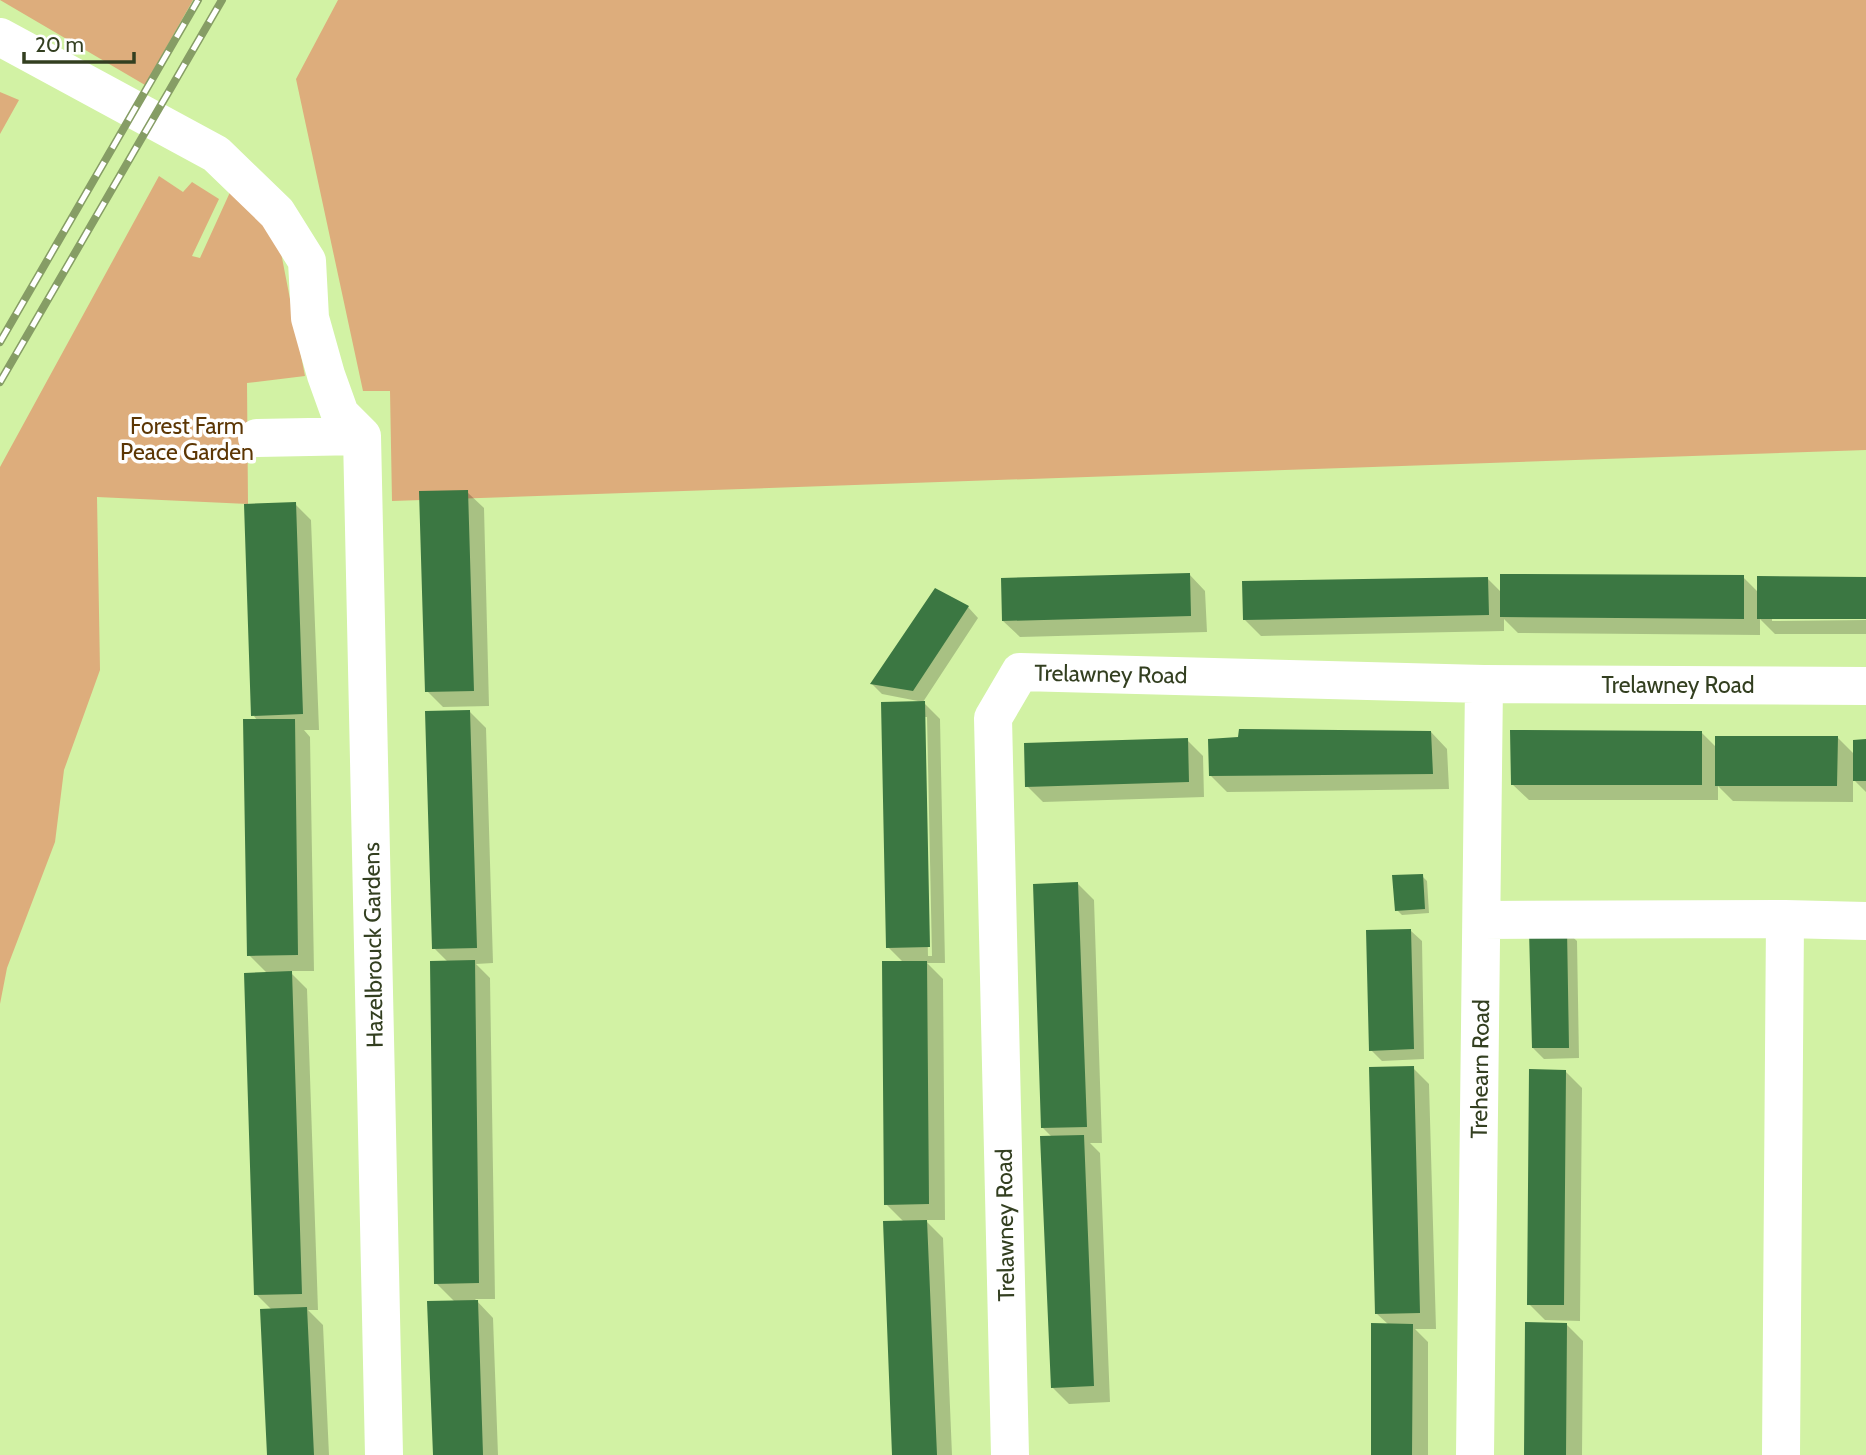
<svg xmlns="http://www.w3.org/2000/svg" width="1866" height="1455" viewBox="0 0 1866 1455" font-family="Cabin,sans-serif">
  <rect width="100%" height="100%" fill="#d2f2a4"/>
  <path fill="#ddad7c" d="M0,0H193L145,85Z
    M338,0H1866V450L392,501L390,391H363L296,79Z
    M0,92L19,100L0,134Z
    M159,176L183,192L192,182L219,199L192,256L200,258L231,190L276,227L305,376L247,383L248,504L97,497L100,670L64,770L55,842L7,968L0,1004V467Z"/>
  <path fill="#0003" fill-rule="evenodd" d="M467,492L484,508L489,706L443,707L427,691Z
    M295,504L311,520L319,730H304L310,737L314,971H289L307,989L318,1310H308L323,1325L329,1455H268L272,1310L256,1294L268,974L249,955L258,721L253,715Z
    M1189,574L1205,591L1207,632L1020,637L1003,621Z
    M1743,577L1758,592L1866,578V617H1772V621L1866,620V634H1775L1760,619V635L1518,633L1504,619V631L1261,636L1244,619L1487,578L1502,593Z
    M968,607L978,618L923,702L882,694L872,684Z
    M923,702L940,719L945,963H927L943,979L945,1220H925L943,1238L952,1455H894L904,1222L886,1204L903,962L888,947ZM923,717H927L932,956H928Z
    M470,712L486,728L493,963L476,964L490,978L495,1299H475L493,1318L498,1455H434L455,1302L436,1283L448,962L434,948Z
    M1431,732L1447,749L1449,789L1227,792L1210,775Z
    M1701,732L1716,747L1837,737L1855,755L1866,741V792L1853,779V802L1733,801L1718,786V800H1529L1512,784Z
    M1187,740L1203,756L1204,797L1043,802L1027,786Z
    M1422,876L1427,881L1429,913L1402,915L1397,910Z
    M1078,884L1094,900L1102,1143H1090L1100,1153L1110,1402L1069,1404L1052,1387L1053,1138L1043,1128Z
    M1411,931L1422,941L1424,1059L1382,1061L1371,1050Z
    M1566,931L1577,941L1579,1058L1544,1059L1533,1048Z
    M1413,1068L1429,1084L1436,1329H1415L1428,1342V1455H1373L1389,1325L1377,1314Z
    M1565,1071L1582,1088L1580,1321L1545,1320L1529,1304Z
    M1567,1325L1583,1341L1582,1455H1525Z"/>
  <path fill="#3b7742" d="M468,490L474,691L425,692L419,491Z
    M296,502L303,714L251,716L244,504Z
    M1190,573L1191,616L1002,621L1001,578Z
    M1500,574L1744,575V619L1500,617Z
    M1757,576L1866,577V619H1757Z
    M1488,577L1489,615L1243,620L1242,581Z
    M935,588L969,606L913,691L870,684Z
    M925,701L930,947L886,948L881,702Z
    M470,710L477,948L432,949L425,711Z
    M243,719H295L298,955L247,956Z
    M1239,729L1431,731L1433,774L1209,776L1208,739L1238,737Z
    M1510,730L1702,731V785H1511Z
    M1715,736H1838L1837,786H1715Z
    M1188,738L1189,782L1025,787L1024,743Z
    M1866,739V781H1853V740Z
    M1423,874L1425,909L1395,911L1392,875Z
    M1078,882L1087,1127L1041,1128L1033,884Z
    M1411,929L1414,1049L1369,1051L1366,930Z
    M1567,929L1569,1048H1532L1529,930Z
    M475,960L479,1283L434,1284L430,961Z
    M882,961H927L929,1204L884,1205Z
    M292,971L302,1294L254,1295L244,973Z
    M1414,1066L1420,1313L1375,1314L1369,1067Z
    M1529,1069L1566,1070L1564,1305H1527Z
    M1084,1135L1094,1386L1051,1388L1040,1136Z
    M927,1220L937,1455H892L883,1221Z
    M478,1300L483,1455H433L427,1301Z
    M307,1307L314,1455H267L260,1309Z
    M1525,1322L1567,1323L1566,1455H1524Z
    M1371,1323L1413,1324L1412,1455H1371Z"/>
  <g fill="none" stroke-linecap="round" stroke-linejoin="round">
    <path stroke="#fff" stroke-width="38" d="M0,37L216,154L277,213L307,261L310,318L326,375L340,414L362,436L384,1455
      M257,438L362,436
      M1482,920L1785,919L1866,921
      M1010,1455L993,718L1020,672L1484,684L1866,686
      M1475,1455L1484,684
      M1781,1455L1785,919"/>
    <defs>
      <path id="rail" d="M0,342L198,0
        M0,382L222,0"/>
    </defs>
    <use href="#rail" stroke="#869d65" stroke-width="8"/>
    <use href="#rail" stroke="#fff" stroke-width="5" stroke-dasharray="16" stroke-linecap="butt"/>
  </g>
  <g text-anchor="middle" dominant-baseline="central" stroke-width="7" stroke-linejoin="round" paint-order="stroke">
    <g font-size="23" fill="#5c3604" stroke="#fff">
      <text x="187" y="426">Forest Farm<tspan x="187" dy="26">Peace Garden</tspan></text>
    </g>
    <g font-size="23" fill="#333f20" stroke="#fff">
      <text transform="translate(1111 674) rotate(1)">Trelawney Road</text>
      <text x="1678" y="685">Trelawney Road</text>
      <text transform="translate(373 945) rotate(-91)">Hazelbrouck Gardens</text>
      <text transform="translate(1480 1069) rotate(-89)">Trehearn Road</text>
      <text transform="translate(1005 1225) rotate(-91)">Trelawney Road</text>
    </g>
  </g>
  <path d="M24 52v10h110v-10" fill="none" stroke="#333f20" stroke-width="3.5"/>
  <text x="35" y="52" font-size="21" fill="#333f20" stroke="#ffffff" stroke-width="5" paint-order="stroke">20 m</text>
</svg>
